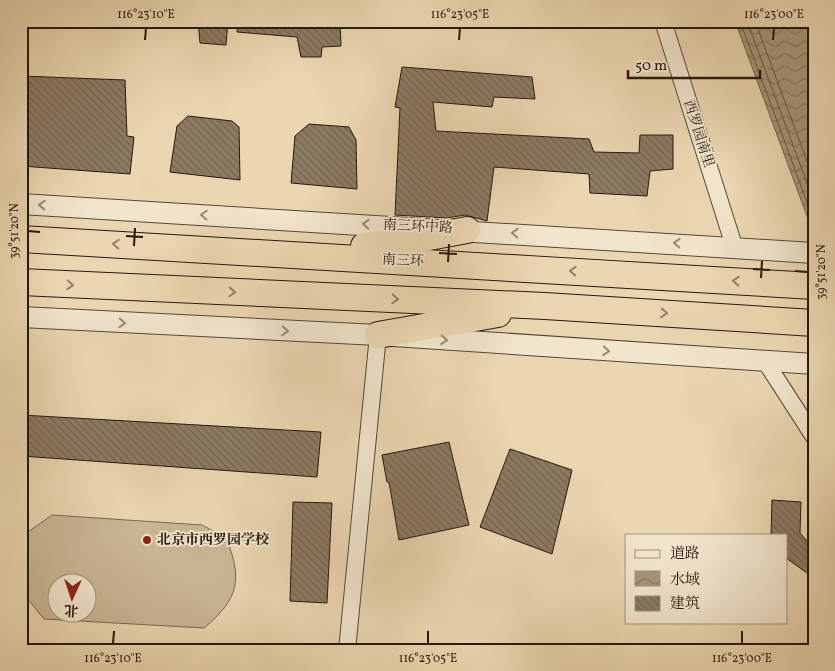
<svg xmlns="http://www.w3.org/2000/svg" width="835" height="671" viewBox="0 0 835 671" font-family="Vollkorn,'Noto Serif SC',serif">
  <defs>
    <pattern id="water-waves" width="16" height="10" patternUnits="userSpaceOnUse" patternTransform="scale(1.25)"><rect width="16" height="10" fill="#a79679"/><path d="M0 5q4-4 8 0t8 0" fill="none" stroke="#887962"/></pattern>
    <pattern id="building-back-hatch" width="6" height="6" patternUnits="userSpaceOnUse" patternTransform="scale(1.25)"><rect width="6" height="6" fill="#8c7b62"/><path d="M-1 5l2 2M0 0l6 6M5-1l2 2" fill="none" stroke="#72644f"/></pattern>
  </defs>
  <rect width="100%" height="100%" fill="#ead7b1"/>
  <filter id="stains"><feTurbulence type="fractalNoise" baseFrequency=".004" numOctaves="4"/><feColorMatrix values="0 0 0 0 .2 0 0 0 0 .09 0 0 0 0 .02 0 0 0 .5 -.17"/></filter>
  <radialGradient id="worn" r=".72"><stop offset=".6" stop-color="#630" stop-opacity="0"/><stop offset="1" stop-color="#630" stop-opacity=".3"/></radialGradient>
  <path fill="#c9b795" stroke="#786850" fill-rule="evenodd" d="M52,515L202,525L226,538C243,579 239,599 204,628L44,619L21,591V547L28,532ZM58,584H88V614H58Z"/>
  <path fill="url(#water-waves)" stroke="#73644d" d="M735,21H814V235Z"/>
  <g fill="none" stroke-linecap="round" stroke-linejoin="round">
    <path stroke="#665742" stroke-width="1" d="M740,21L814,221
      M747,21L814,202
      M755,21L814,180"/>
  </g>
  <path fill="url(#building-back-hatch)" stroke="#26180c" d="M198,21H228L226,45L200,43Z
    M238,21H340L341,46L322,47L321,57H301L297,37L237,32Z
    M402,67L532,77L535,99L494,97L492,107L433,102L436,131L589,139L594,152L639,153L640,135H673V169L650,171L647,196L590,193L589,174L494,167L487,221L465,215L447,218L395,215L400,108L395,107Z
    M21,76L125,80L127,136L134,137L130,174L21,166Z
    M188,116L232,121L239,127L240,180L170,172L177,126Z
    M309,124L349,127L356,140L357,189L291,183L295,136Z
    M21,415L321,432L317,477L21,456Z
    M449,442L469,525L399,540L389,482H387L382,455Z
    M510,449L572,470L552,554L480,527Z
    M772,500L801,502L800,533L806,540L814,545V578L786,558V535H771Z
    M293,502L332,503L327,603L290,601Z"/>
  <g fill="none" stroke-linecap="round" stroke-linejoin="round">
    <defs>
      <path id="minor" d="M663,21L734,246
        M765,361L814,437
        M347,650L378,335"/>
      <path id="tertiary" d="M21,204L814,253
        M21,317L378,335L814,364"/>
      <path id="trunk" d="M21,239L814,286
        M364,246L397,243L467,230
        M21,282L545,306L814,323
        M378,335L498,314"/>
    </defs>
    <use href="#minor" stroke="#574835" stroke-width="18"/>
    <use href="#tertiary" stroke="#574835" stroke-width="22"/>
    <use href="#trunk" stroke="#26180c" stroke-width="28"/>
    <use href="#minor" stroke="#f1e5cc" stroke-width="16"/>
    <use href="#tertiary" stroke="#f1e5cc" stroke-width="20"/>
    <use href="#trunk" stroke="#ead7b1" stroke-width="26"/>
  </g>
  <defs><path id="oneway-chevron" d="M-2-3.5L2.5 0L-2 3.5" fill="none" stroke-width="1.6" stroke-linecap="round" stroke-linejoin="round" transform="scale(1.25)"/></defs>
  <g stroke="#968976">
    <use href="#oneway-chevron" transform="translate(42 205) rotate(-177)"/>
    <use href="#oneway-chevron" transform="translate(204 215) rotate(-177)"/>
    <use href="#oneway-chevron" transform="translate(366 224) rotate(-177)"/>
    <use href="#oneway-chevron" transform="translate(515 233) rotate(-177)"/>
    <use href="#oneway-chevron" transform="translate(677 243) rotate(-177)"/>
    <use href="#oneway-chevron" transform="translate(122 323) rotate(3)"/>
    <use href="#oneway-chevron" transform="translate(285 331) rotate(3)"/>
    <use href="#oneway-chevron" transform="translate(444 340) rotate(4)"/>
    <use href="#oneway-chevron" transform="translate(606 351) rotate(4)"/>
  </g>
  <g stroke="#928167">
    <use href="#oneway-chevron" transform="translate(116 244) rotate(-177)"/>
    <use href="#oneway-chevron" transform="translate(573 271) rotate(-177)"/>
    <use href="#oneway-chevron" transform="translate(736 281) rotate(-177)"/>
    <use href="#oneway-chevron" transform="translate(70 285) rotate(3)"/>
    <use href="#oneway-chevron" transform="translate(232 292) rotate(3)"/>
    <use href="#oneway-chevron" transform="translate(395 299) rotate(3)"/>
    <use href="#oneway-chevron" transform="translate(664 313) rotate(4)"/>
  </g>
  <path fill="none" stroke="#26180c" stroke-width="2" d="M145,40L146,28M459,40L460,28M773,40L774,28M28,231L40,232M126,236L143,237M134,246L135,228M439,253L457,254M448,262L449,244M753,269L770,270M795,271L808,272M761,278L762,261M113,644L114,631M428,644V631M742,644V631"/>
  <circle fill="#8f2418" stroke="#f1e5cc" stroke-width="2" cx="147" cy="540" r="5"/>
  <g text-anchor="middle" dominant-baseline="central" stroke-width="4" stroke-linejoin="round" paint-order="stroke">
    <g font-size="14" fill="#26180c" stroke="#f1e5cc">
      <text transform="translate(698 134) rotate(72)">西罗园南里</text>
      <text transform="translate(418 227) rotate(3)">南三环中路</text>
      <text transform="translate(403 261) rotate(3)">南三环</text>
    </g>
    <g font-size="14" font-weight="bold" fill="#26180c" stroke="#f1e5cc" text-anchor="start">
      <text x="157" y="540">北京市西罗园学校</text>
    </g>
  </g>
  <rect width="835" height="671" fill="none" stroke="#ead7b1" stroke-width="55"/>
  <rect x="625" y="534" width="162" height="90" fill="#f1e5cc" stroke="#a0937f"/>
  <rect x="635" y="550" width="25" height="8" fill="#f1e5cc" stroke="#a0937f"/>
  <text x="670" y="558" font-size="15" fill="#26180c">道路</text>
  <rect x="635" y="571" width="25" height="15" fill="url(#water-waves)" stroke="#a0937f"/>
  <text x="670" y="584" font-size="15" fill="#26180c">水域</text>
  <rect x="635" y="596" width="25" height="15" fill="url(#building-back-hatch)" stroke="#a0937f"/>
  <text x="670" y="608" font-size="15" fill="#26180c">建筑</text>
  <g transform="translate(72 598) rotate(183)"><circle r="24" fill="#f1e5cc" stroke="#a0937f"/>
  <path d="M0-4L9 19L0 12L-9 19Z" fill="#8f2418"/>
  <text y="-8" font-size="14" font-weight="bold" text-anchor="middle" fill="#26180c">北</text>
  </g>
  <path d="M628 70v8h132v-8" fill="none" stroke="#26180c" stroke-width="2.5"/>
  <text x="635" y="70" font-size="15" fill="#26180c" stroke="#f1e5cc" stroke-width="4" paint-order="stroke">50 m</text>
  <rect x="28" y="28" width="780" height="616" fill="none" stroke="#26180c" stroke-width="2"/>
  <g font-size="12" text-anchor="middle" fill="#26180c">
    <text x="146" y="18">116°23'10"E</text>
    <text x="460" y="18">116°23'05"E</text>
    <text x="774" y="18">116°23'00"E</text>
    <text transform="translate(14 231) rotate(-90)" y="4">39°51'20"N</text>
    <text transform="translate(821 272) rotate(-90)" y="4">39°51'20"N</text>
    <text x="113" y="662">116°23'10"E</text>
    <text x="428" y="662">116°23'05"E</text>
    <text x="742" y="662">116°23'00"E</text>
  </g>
  <rect width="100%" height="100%" filter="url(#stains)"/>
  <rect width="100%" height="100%" fill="url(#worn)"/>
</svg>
